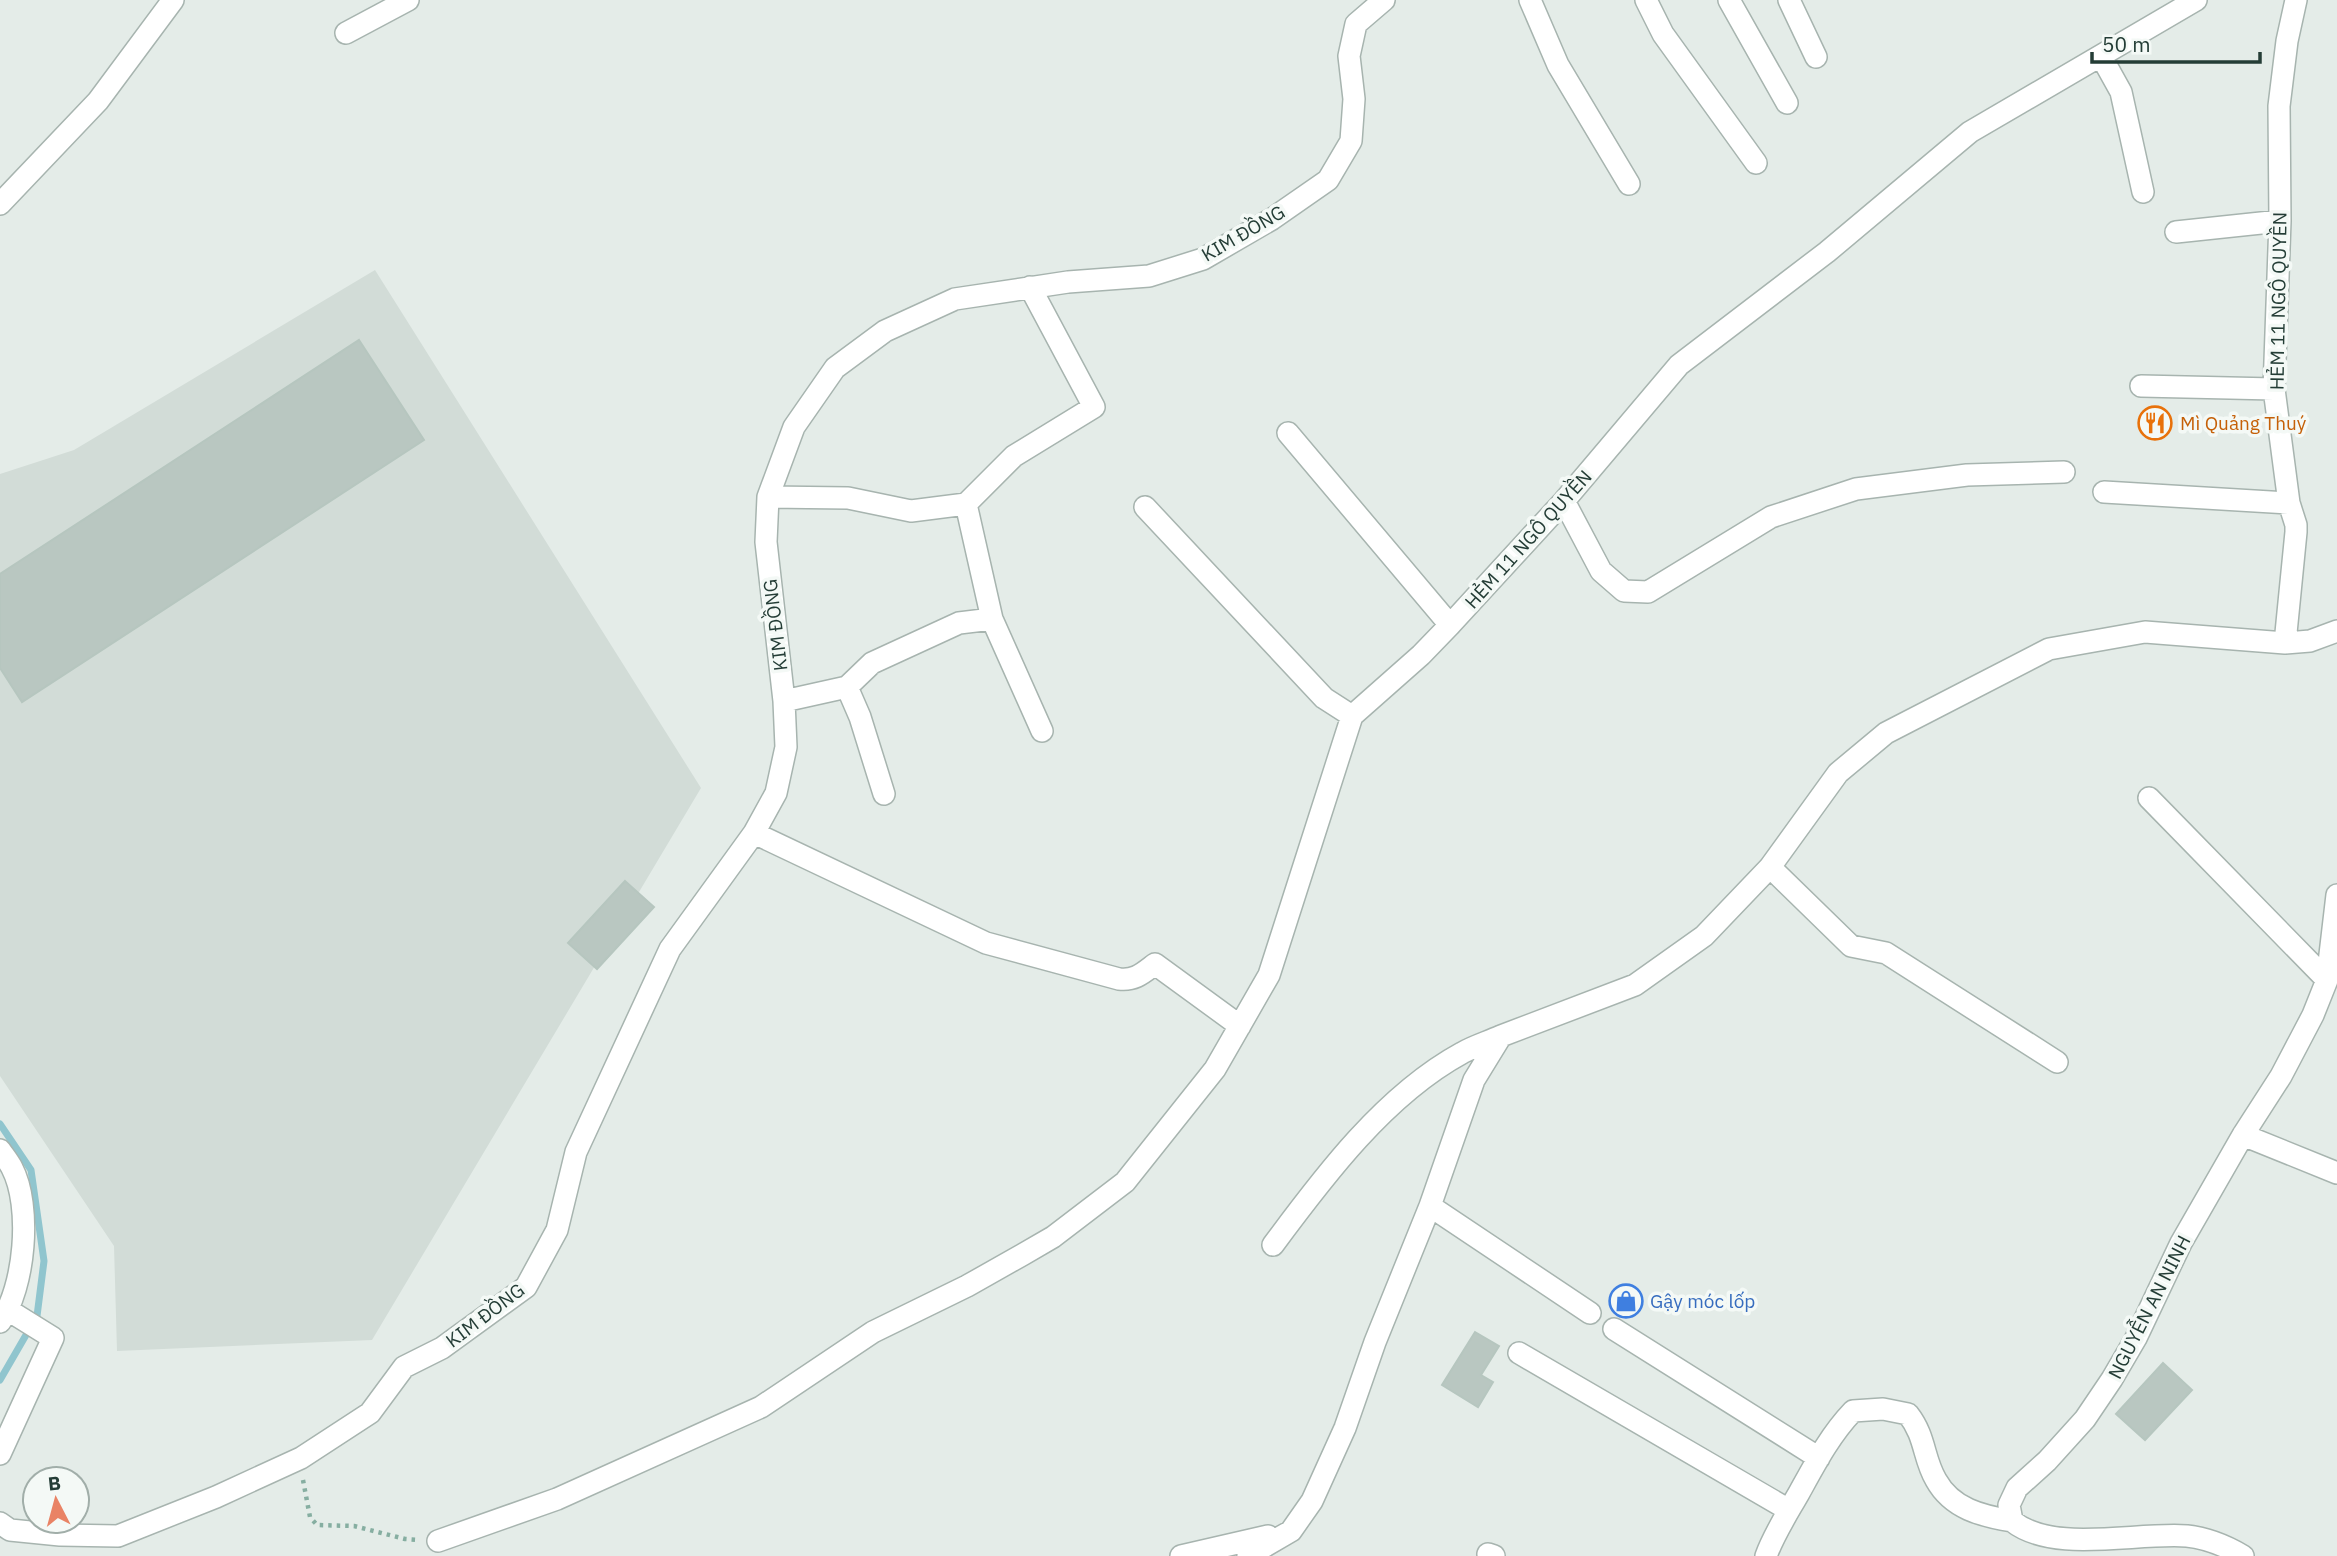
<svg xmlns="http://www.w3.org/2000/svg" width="2337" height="1556" viewBox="0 0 2337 1556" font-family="'IBM Plex Sans',sans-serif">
  <rect width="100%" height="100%" fill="#e4ece8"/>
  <path fill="#d2dcd7" d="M375,270L701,788L372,1340L117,1351L114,1246L0,1076V474L74,450Z"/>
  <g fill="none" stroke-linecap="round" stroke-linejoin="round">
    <path stroke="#90c5ce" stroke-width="7" d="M0,1124L31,1170L44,1261L37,1316L0,1380"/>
  </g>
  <path fill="#b9c7c1" stroke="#b6c6bf" stroke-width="2" d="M359,340L424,440L22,702L0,668V574Z
    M625,881L654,907L597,969L568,943Z
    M1475,1332L1499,1346L1481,1375L1493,1382L1478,1407L1442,1385Z
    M2163,1363L2192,1390L2145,1440L2116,1414Z"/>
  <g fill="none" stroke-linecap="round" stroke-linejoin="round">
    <defs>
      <path id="minor" d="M1530,0L1558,65L1629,184
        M1646,0L1663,34L1756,163
        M1729,0L1787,103
        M1789,0L1816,57
        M346,33L408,0
        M2101,56L2121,92L2143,192
        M0,204L98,101L173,0
        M2176,232L2280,221
        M2141,386L2274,389
        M1288,433L1450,625
        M2104,492L2289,503
        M768,497L848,498L911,511L966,504L1014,456L1094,407L1030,287
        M1564,501L1601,571L1624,591L1648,592L1771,517L1856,489L1967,475L2064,472
        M966,504L992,619L1042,731
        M1145,507L1324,698L1352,716
        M2285,643L2296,532V525L2289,503L2274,389L2280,221L2279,106L2287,41L2296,0
        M847,687L860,717L884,794
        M784,701L847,687L872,663L959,623L992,619
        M2149,798L2327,980
        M754,833L986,943L1119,979C1135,981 1143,973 1155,964L1240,1026
        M1770,867L1851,946L1886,953L2057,1062
        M2243,1135L2337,1173
        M0,1150C4,1156 9,1162 12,1168C32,1206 25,1288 0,1322
        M1430,1206L1590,1313
        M1273,1245C1324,1176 1385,1095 1462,1053C1474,1046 1488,1042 1501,1036
        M1614,1329L1819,1458
        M1519,1353L1789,1510
        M0,1454L53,1338L8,1310
        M0,1523L10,1530L60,1535L118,1536L216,1497L301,1458L370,1413L404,1367L442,1348L526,1287L557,1230L576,1152L670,949L754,833L776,793L786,747L784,701L766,542L768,497L794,427L835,368L885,331L955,299L1068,282L1149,276L1203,259L1272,219L1328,180L1351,141L1354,99L1349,56L1356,24L1384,0
        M438,1541L557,1499L761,1407L873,1332L967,1286L1022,1255L1053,1237L1125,1182L1215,1069L1269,975L1352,716L1421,655L1450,625L1564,501L1679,365L1827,252L1970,132L2196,0
        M1488,1554L1494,1556
        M1181,1556L1268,1536
        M1248,1556L1291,1531L1312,1501L1345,1428L1375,1342L1430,1206L1474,1080L1501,1036L1635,985L1704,936L1770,867L1838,773L1886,733L2049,649L2145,632L2285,643L2310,641L2337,631
        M1766,1556C1774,1534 1787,1514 1799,1493C1815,1464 1830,1435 1853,1411L1883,1409L1908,1414C1926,1437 1923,1458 1936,1480C1952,1509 1982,1516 2012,1521
        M2243,1556C2226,1546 2206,1538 2187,1536C2135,1532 2053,1554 2012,1521L2009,1505L2017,1488L2047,1461L2085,1419L2112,1379L2136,1338L2181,1243L2243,1135L2281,1076L2313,1015L2327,980L2337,895"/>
    </defs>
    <use href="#minor" stroke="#a7b4af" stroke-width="24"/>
    <path stroke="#86aea1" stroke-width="4.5" stroke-dasharray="3.5 5" stroke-linecap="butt" d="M303,1480L310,1517L317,1525L354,1526L405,1539L419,1540"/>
    <use href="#minor" stroke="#fff" stroke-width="21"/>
  </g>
  <defs>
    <symbol id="restaurant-ring" viewBox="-11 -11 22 22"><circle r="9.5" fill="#f4f9f6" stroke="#e8710a" stroke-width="1.5"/><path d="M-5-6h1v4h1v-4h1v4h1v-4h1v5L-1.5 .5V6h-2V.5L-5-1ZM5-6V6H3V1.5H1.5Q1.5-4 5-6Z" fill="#e8710a"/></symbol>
    <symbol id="shop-ring" viewBox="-11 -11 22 22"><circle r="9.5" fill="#f4f9f6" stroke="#3f7fe0" stroke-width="1.5"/><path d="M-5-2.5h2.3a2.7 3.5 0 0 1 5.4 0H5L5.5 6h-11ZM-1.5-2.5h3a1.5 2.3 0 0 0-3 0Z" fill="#3f7fe0"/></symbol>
  </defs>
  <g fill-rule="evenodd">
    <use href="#restaurant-ring" x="2136" y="404" width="38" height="38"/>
    <use href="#shop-ring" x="1607" y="1282" width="38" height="38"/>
  </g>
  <g text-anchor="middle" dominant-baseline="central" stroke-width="7" stroke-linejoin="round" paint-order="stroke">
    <g font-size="19" fill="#243d36" stroke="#f4f9f6">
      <text transform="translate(1243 233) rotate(-30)">KIM ĐỒNG</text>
      <text transform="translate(2278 301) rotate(-89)">HẺM 11 NGÔ QUYỀN</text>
      <text transform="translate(1528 539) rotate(-48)">HẺM 11 NGÔ QUYỀN</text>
      <text transform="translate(775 625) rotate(-97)">KIM ĐỒNG</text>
      <text transform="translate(2149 1307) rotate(-63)">NGUYỄN AN NINH</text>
      <text transform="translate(485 1315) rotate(-37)">KIM ĐỒNG</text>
    </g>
    <g font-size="19" fill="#c56008" stroke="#f4f9f6" text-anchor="start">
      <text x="2180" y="423">Mì Quảng Thuý</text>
    </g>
    <g font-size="19" fill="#366cbe" stroke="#f4f9f6" text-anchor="start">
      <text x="1650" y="1301">Gậy móc lốp</text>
    </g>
  </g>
  <g transform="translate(56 1500) rotate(354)"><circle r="33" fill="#f4f9f6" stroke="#a1aea9" stroke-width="2"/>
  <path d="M0-5L12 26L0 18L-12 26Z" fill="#e98365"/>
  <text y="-10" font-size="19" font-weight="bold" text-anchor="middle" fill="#243d36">B</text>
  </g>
  <path d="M2092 52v10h168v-10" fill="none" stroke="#243d36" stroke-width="3.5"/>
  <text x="2102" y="52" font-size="21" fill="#243d36" stroke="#f4f9f6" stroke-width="5" paint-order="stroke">50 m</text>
</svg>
